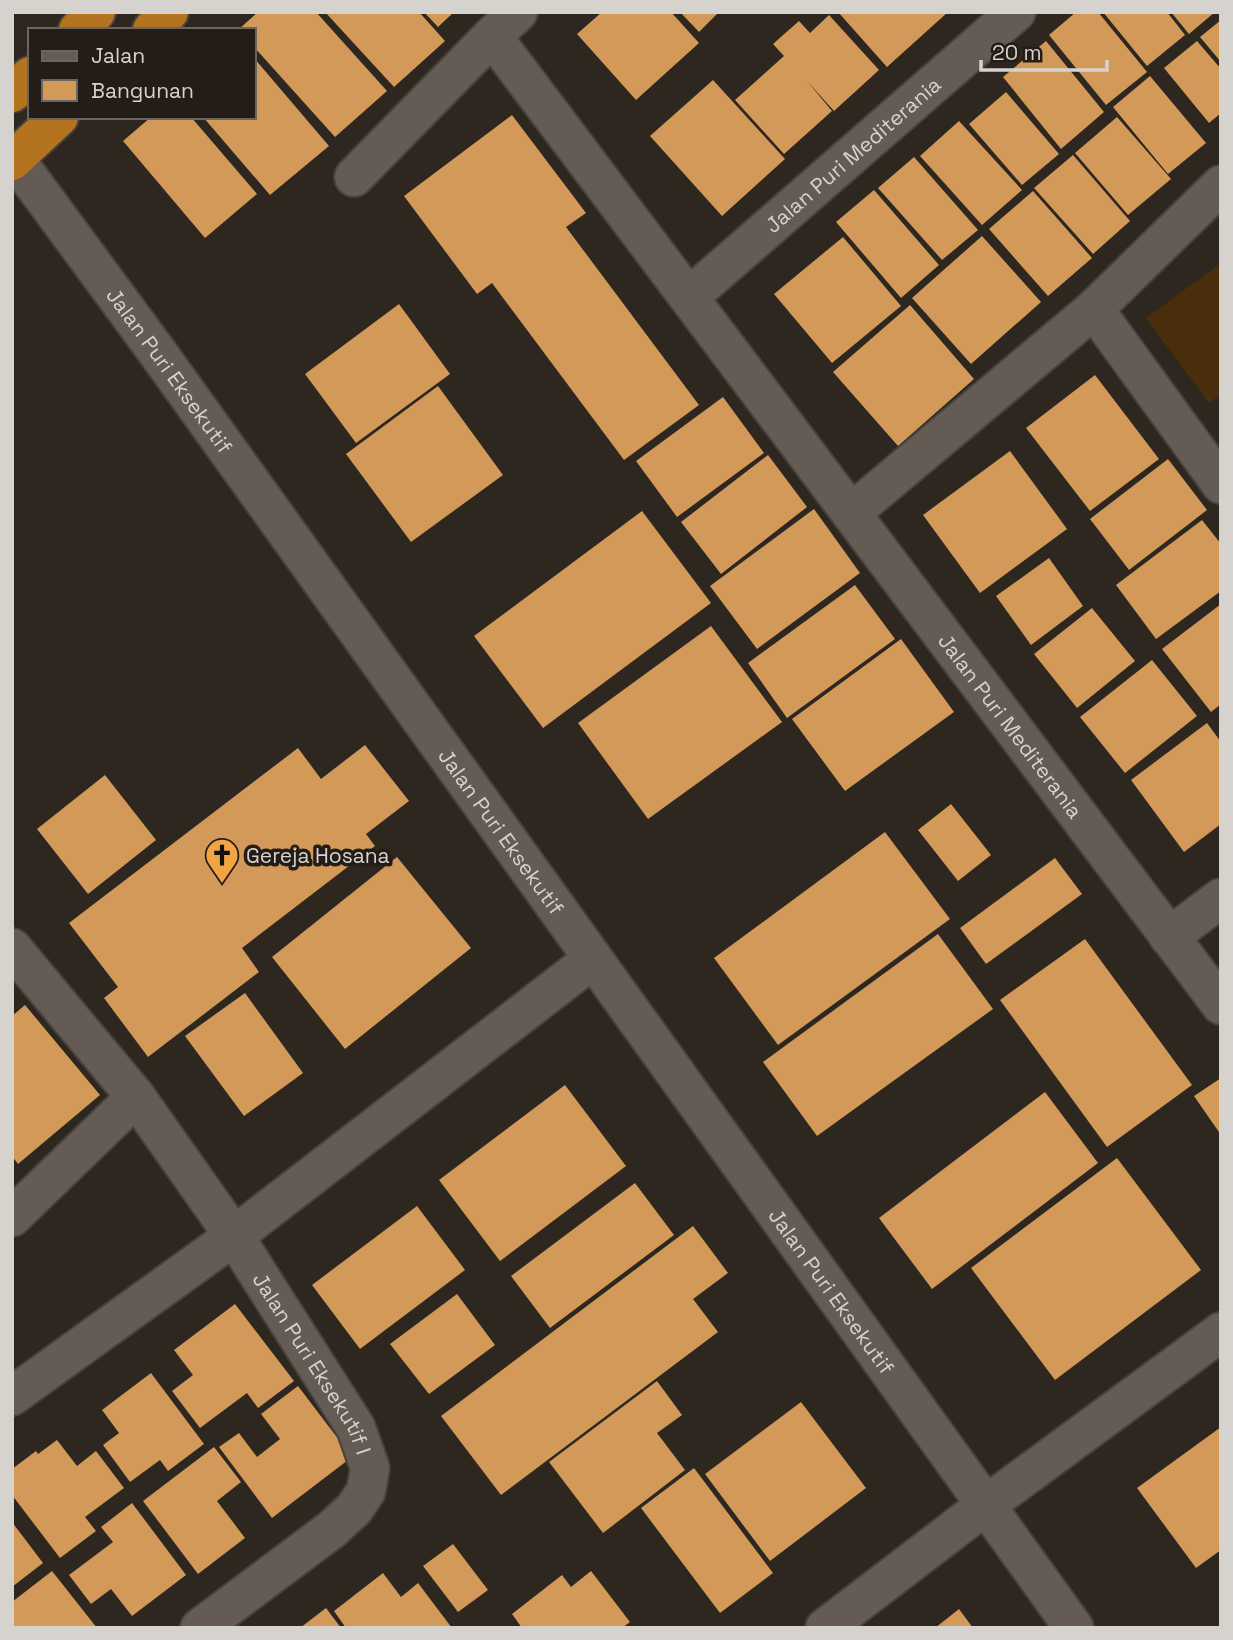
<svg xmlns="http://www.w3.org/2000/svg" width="1233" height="1640" viewBox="0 0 1233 1640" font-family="'Space Grotesk',sans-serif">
  <rect width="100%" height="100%" fill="#2d2720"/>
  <path fill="#4a2e0c" d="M1217,266L1221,272V394L1209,403L1146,318Z"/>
  <path fill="#d29959" d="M258,12H316L387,91L335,137L254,47V30H238Z
    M325,12H419L445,41L394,87Z
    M424,12H454L438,27Z
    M602,12H671L699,43L636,100L577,34Z
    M680,12H719L699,32Z
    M838,12H948L887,67Z
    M1076,12H1098L1147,72L1106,105L1049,35Z
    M1103,12H1167L1185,35L1147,66Z
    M1171,12H1215L1189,34Z
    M829,15L879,70L834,111L807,81L832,111L784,154L735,100L784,56L773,44L799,21L810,33Z
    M1221,20V62L1200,37Z
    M1046,41L1104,112L1061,149L1003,77Z
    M1197,41L1221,69V113L1209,123L1164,68Z
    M254,58L329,146L270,195L203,117H254Z
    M1150,76L1206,143L1168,174L1113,107Z
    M713,80L785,159L722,216L650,136Z
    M1006,92L1059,154L1022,185L969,124Z
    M512,115L586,213L566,227L699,405L624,460L492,283L477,294L404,196Z
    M151,117H191L257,194L205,238L123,141Z
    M1117,117L1171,179L1128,215L1075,153Z
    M959,121L1022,190L982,225L920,156Z
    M1073,155L1130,221L1093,254L1034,188Z
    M914,157L978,230L942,260L878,188Z
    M874,190L939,265L901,298L836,222Z
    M1033,191L1092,258L1048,296L989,229Z
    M982,236L1041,302L971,364L912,298Z
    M843,237L901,306L832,363L774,294Z
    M399,304L450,374L356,443L305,374Z
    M910,305L974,379L898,446L833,372Z
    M1095,375L1159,459L1090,511L1026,428Z
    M438,386L503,475L411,542L346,454Z
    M723,397L764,453L677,517L636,461Z
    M1010,451L1067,529L980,593L923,515Z
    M768,455L807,507L721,574L681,522Z
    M1168,459L1207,510L1129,570L1090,519Z
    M814,509L860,573L757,649L710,586Z
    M642,511L711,603L543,728L474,636Z
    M1202,520L1221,544V591L1156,639L1116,585Z
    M1049,558L1083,606L1031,645L996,596Z
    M855,585L895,639L787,718L748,663Z
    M1221,604V704L1211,712L1162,649Z
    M1092,608L1135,661L1077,708L1034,654Z
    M711,626L782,722L648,819L578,723Z
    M901,639L954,712L845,791L792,719Z
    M1152,660L1197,716L1125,773L1080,717Z
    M1207,723L1221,742V824L1184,852L1131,780Z
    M365,745L409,801L366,834L375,846L242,948L259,972L148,1057L104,998L118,987L69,923L298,748L321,779Z
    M105,775L156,840L88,894L37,829Z
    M951,804L991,855L958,881L918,830Z
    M885,832L950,919L778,1045L714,958Z
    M397,857L471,948L345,1049L272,957Z
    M1055,858L1082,894L986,964L960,928Z
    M938,934L993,1009L817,1136L763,1062Z
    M1085,939L1192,1085L1107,1147L1000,1000Z
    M245,993L303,1073L244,1116L185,1036Z
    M25,1005L100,1095L18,1164L12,1156V1016Z
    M1221,1078V1135L1194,1096Z
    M565,1085L626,1166L500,1261L439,1180Z
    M1045,1092L1098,1163L932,1289L879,1218Z
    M1117,1158L1201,1270L1055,1380L971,1268Z
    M635,1183L674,1235L550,1328L511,1276Z
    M417,1206L465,1270L360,1349L312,1285Z
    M693,1226L728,1273L693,1299L718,1332L501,1495L441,1416Z
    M457,1294L495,1345L429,1394L390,1344Z
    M235,1304L294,1381L258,1408L247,1393L200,1428L172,1391L193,1375L174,1350Z
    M151,1373L204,1444L168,1471L160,1460L130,1482L103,1445L119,1433L102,1410Z
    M657,1381L682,1415L657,1433L685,1470L603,1533L549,1462Z
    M298,1386L352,1457L272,1518L219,1447L239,1433L257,1457L280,1439L261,1414Z
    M801,1402L866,1488L770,1561L705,1474Z
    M1221,1427V1550L1196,1568L1137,1488Z
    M57,1440L77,1466L96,1451L124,1488L85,1517L96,1531L60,1558L12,1495V1469L36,1451L38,1454Z
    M214,1447L241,1482L217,1501L245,1538L198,1574L143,1501Z
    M694,1468L773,1573L720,1613L641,1508Z
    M132,1503L186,1575L132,1616L111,1589L91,1604L69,1575L113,1542L101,1527Z
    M12,1522L43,1563L12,1587Z
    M453,1544L488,1590L458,1612L423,1566Z
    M52,1571L97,1628H12V1602Z
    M591,1571L630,1622L622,1628H522L512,1614L562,1575L571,1587Z
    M383,1573L401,1597L418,1583L452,1628H346L334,1611Z
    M326,1608L341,1628H300Z
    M959,1609L973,1628H935Z"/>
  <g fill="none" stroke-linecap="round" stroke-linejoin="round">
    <defs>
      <g id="minor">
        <path id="s1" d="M492,36L1221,1005"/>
        <path id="s2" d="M15,159L155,349L1074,1628"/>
        <path d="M354,177L492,36L518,12"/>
        <path id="s3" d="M689,297L1016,12"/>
        <path d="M1094,309L1221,484"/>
        <path d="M851,513L1094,309L1221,185"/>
        <path d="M1169,937L1221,898"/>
        <path id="s4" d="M12,948L136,1097L234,1236L356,1428L370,1468L366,1491L354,1509L331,1530L200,1628"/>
        <path d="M12,1217L136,1097"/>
        <path d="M12,1396L234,1236L593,959"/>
        <path d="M825,1628L986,1505L1221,1332"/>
      </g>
      <path id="highway" d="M78,30L96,12
        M152,30L169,12
        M12,93L30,76
        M12,161L59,117"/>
    </defs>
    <use href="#minor" stroke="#48423d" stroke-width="42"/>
    <use href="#highway" stroke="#48423d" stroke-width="42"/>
    <use href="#minor" stroke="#645c54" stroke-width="38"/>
    <use href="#highway" stroke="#b4741f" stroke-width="38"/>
  </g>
  <defs>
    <symbol id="church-pin" viewBox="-11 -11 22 30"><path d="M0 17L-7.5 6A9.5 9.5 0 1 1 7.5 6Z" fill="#f3a442" stroke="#241d17"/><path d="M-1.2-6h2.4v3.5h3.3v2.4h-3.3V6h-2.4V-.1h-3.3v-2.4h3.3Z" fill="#111"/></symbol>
  </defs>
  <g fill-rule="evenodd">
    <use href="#church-pin" x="203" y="836" width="38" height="52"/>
  </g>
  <g text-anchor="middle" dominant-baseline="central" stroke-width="7" stroke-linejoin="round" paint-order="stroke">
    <g font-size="21" fill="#d6d2cd" stroke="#241d17">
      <text stroke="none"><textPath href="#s3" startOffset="217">Jalan Puri Mediterania</textPath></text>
      <text stroke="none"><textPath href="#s2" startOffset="262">Jalan Puri Eksekutif</textPath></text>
      <text stroke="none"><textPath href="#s1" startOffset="863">Jalan Puri Mediterania</textPath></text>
      <text stroke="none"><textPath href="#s2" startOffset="830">Jalan Puri Eksekutif</textPath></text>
      <text stroke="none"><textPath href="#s2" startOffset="1396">Jalan Puri Eksekutif</textPath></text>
      <text stroke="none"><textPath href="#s4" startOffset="514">Jalan Puri Eksekutif I</textPath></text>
    </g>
    <g font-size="21" fill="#d6d2cd" stroke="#241d17" text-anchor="start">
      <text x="246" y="855">Gereja Hosana</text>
    </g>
  </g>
  <rect width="1233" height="1640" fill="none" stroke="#d6d2cd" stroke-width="28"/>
  <rect x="28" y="28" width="228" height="91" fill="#241d17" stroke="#6b6560" stroke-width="2"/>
  <rect x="42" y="51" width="35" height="10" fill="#645c54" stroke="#6b6560" stroke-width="2"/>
  <text x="91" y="63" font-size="21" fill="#d6d2cd">Jalan</text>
  <rect x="42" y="80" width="35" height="21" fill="#d29959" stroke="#6b6560" stroke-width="2"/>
  <text x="91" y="98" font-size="21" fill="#d6d2cd">Bangunan</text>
  <path d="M981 60v10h126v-10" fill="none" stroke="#d6d2cd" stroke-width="3.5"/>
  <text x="992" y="60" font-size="21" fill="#d6d2cd" stroke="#241d17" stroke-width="5" paint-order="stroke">20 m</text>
</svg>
